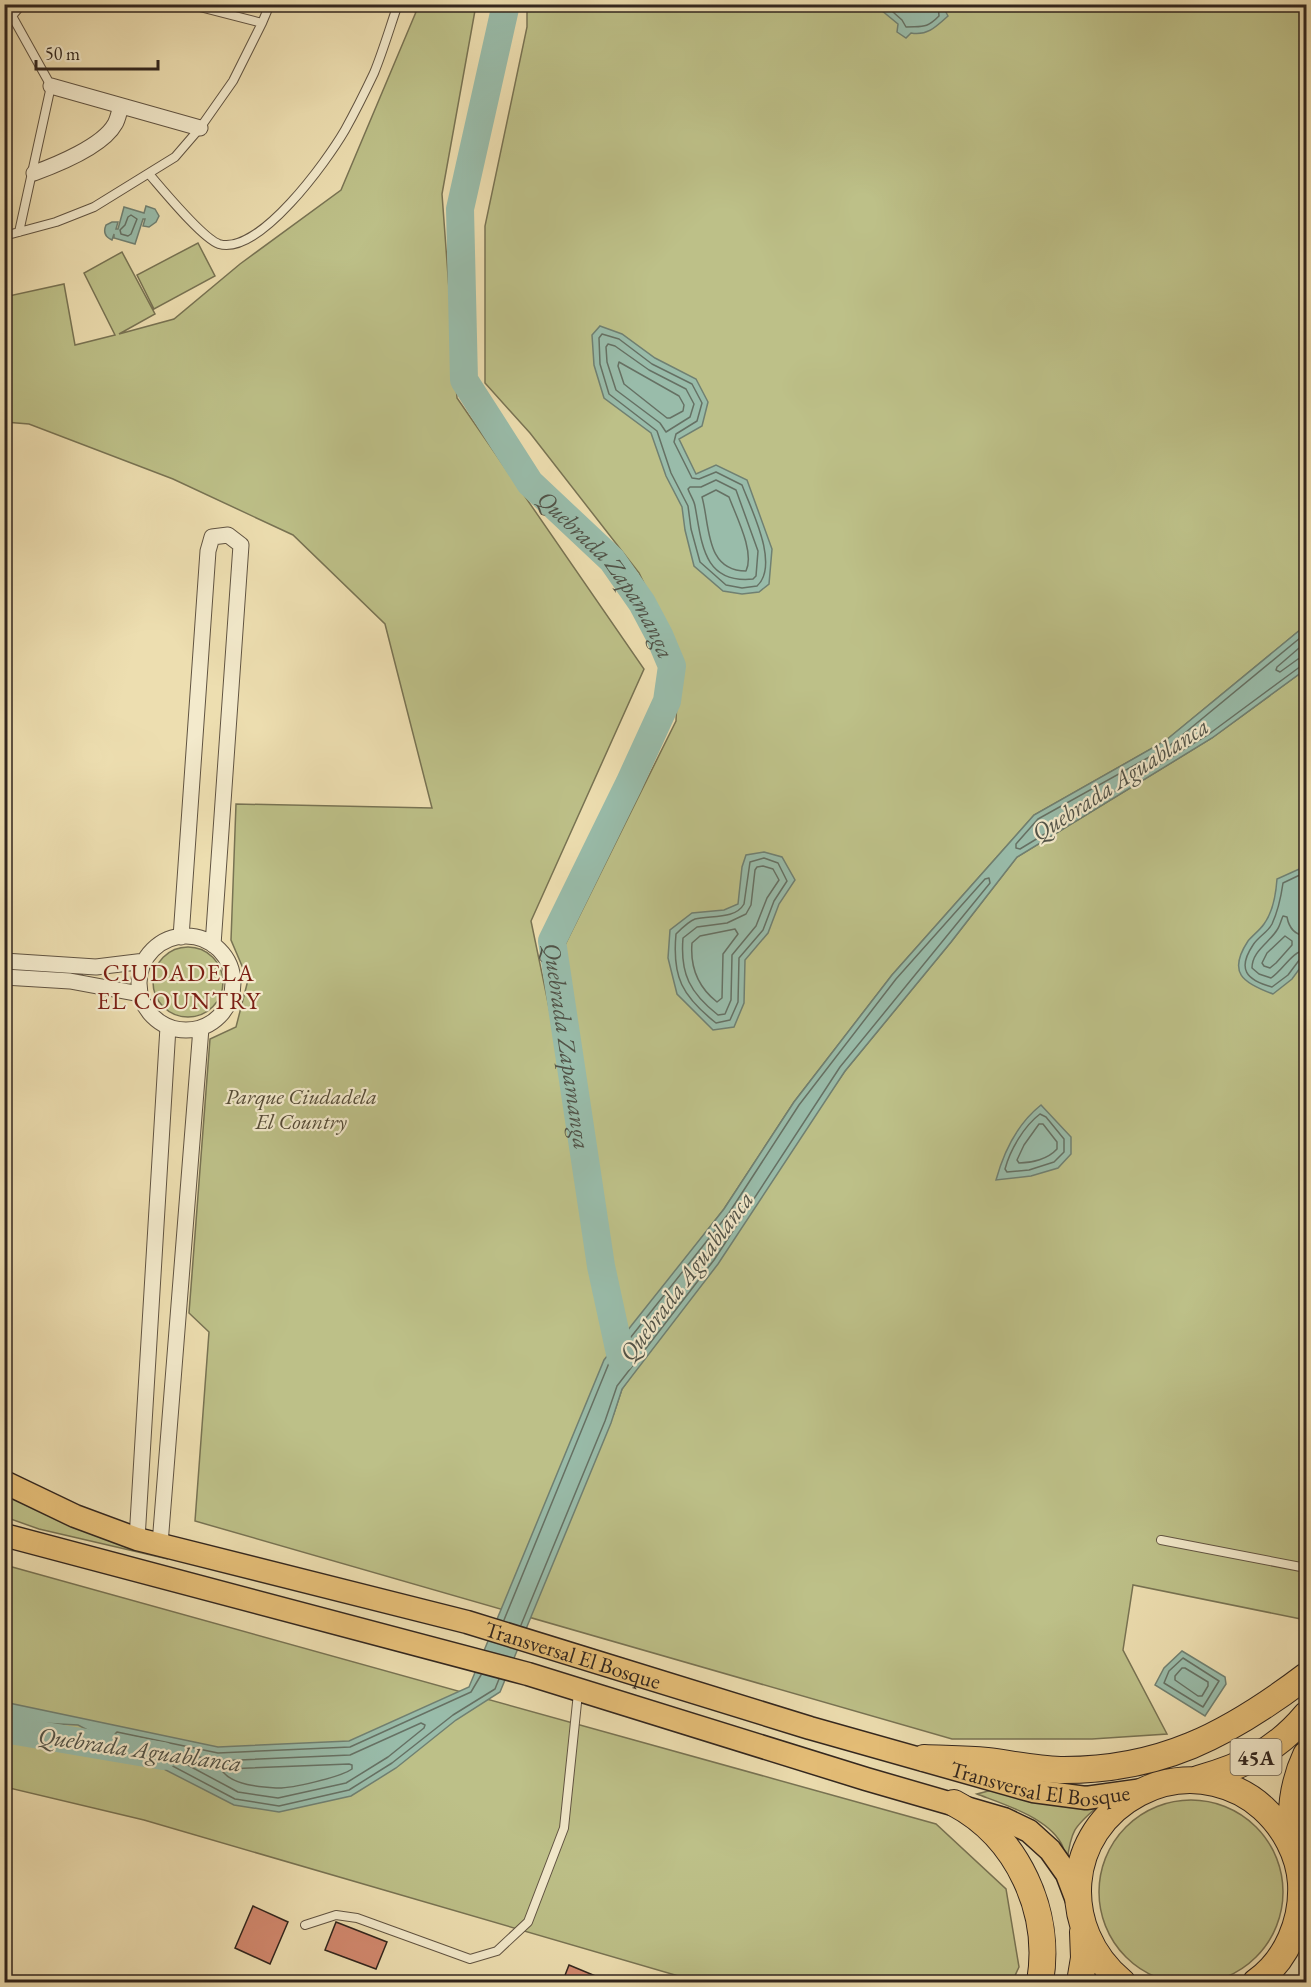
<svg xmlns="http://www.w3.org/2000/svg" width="1311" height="1987" viewBox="0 0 1311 1987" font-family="'EB Garamond',serif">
  <rect width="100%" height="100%" fill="#eddeb0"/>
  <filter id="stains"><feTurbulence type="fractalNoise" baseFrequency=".00333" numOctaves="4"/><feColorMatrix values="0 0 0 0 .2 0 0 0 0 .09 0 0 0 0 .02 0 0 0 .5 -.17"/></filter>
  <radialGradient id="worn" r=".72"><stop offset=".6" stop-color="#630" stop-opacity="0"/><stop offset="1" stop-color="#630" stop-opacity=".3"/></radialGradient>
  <path fill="#bdc088" stroke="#787353" stroke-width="1.5" d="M395,5H476L442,194L457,398L644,669L531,921L602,1261L564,947L676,721L679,655L639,573L530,433L485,383V226L527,27V5H1306V625L1165,741L1034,815L892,975L794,1102L724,1209L623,1339L605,1282L618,1342L613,1416L622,1389L845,1071L951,942L1017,857L1212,738L1306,669V1620L1133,1585L1123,1650L1167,1734L1092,1739H952L195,1521L209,1332L189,1313L210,1039L236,1027L248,980L231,940L236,804L432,808L385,624L293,535L173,479L29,424L5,422L4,297L64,284L75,345L115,335L84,273L122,252L155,314L119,334L174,319L240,264L341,190L416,12Z
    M198,243L215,276L154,309L137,275Z
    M153 982a35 35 0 1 1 70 0a35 35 0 1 1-70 0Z
    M5,1489L168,1559L39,1529L5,1517Z
    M5,1565L936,1824L1006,1889L1019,1967L1012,1982H699L144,1820L5,1787Z
    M992,1790C1026,1802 1060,1807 1096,1808C1074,1827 1071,1831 1067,1861C1065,1855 1064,1848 1061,1843C1046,1817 1003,1804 977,1794Z
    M1099 1892a92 92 0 1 1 184 0a92 92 0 1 1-184 0Z"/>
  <path fill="#99bcaa" stroke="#708072" stroke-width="1.5" d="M875,5H942L948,16C936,27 927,36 911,33L906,38L897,32L898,24Z
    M146,206L155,209L159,216L156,222L149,227L143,226L145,219H143L135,244L114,238V234L112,240C105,237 103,232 106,225L112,222H118L116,229H118L124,207L144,213Z
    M600,326L622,334L655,358L696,379L708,402L702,426L679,439L696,474L716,465L747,480L772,549L769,584L759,592L742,594L723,591L694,566L685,530L682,507L666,476L651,433L604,398L594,365L592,335Z
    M1306,625V669L1212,738L1017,857L951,942L845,1071L718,1264L622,1389L611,1423L500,1692L456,1720L396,1768L351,1796L279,1812L234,1805L78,1725L5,1721L4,1702L218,1747L349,1741L469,1687L604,1360L724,1209L794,1102L892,975L1034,815L1165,741Z
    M764,852L782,857L795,880L779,904L768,933L745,960L744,1003L734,1027L713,1030L677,994L668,958L670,930L692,913L724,910L738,904L742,867L746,855Z
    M1306,866V887L1300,895L1302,920L1306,924V960L1292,979L1273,994C1243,983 1227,973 1248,941C1253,935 1260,930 1264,924C1273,912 1276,893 1277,879Z
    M1041,1105L1071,1137V1154L1058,1168L1031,1176L996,1180C1004,1151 1017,1124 1041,1105Z
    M1182,1651L1225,1677L1226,1684L1205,1716L1155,1685L1164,1668Z"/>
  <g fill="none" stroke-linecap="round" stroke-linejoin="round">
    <path stroke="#667164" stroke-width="1.5" d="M884,4L902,20L906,27C923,26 926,29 939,16L938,4
      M131,215L137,219L131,234L128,236L121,234L120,230L125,225L128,217Z
      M602,334L619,339L652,364L692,384L702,403L697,421L676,434L674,442L692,478L699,479L716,472L742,485C751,509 780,565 757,586L742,588L726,585L700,562L691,529L688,506L671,473L657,431L609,394L600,364L599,338Z
      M608,344L615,346L649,370L686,389L694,404L690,417L666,432L660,423L616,390L607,362L606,347Z
      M619,362L679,396L684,405L683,411L670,418H667L624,384L618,366Z
      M716,480L736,490L758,551L756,576L753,579C703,584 702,543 695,506C694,500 690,495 688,489L690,487H701Z
      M716,490L729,497C736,516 755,552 746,571C705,571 710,525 702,497Z
      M1306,633L1169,746L1038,819L1016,844V848L1020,849L1209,734L1301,666L1306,665
      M1306,642L1277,667L1276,670L1280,672L1298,659L1306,657
      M764,858L778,863L787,881L774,901L763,930L739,958L738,1002L730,1020L716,1023C682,996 672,977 676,934C681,929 689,921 695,919C710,915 735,920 744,904L750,862Z
      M763,866L773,869L779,880L767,898L756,926L732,955L731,1000L725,1014L718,1015C690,993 680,974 683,938L697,927L727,923L746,914L751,905L755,870L757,867Z
      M1306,872L1283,883C1281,897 1278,911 1272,924C1268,932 1258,937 1253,945C1237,969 1246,980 1272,987L1288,975L1300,959L1306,957
      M735,929L738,934L723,954L722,998L717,1002C698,987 690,967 692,943L700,936Z
      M1285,936L1292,941V945L1276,963L1270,968L1264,966L1262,963L1267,953Z
      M1306,936C1295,935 1289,928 1287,917L1283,916C1281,920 1280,926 1277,930C1269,943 1252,951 1252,968L1259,974L1271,978C1284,969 1292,951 1306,950
      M1040,1114L1046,1117L1064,1139V1152L1054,1162L1029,1170L1007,1172L1005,1169C1010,1150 1024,1126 1040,1114Z
      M1039,1124H1043L1057,1142V1149C1048,1159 1032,1163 1019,1163L1017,1160L1024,1145Z
      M504,1620L609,1363L615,1354L627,1342L729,1213L799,1105L896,979L985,879L989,878L990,883L840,1067L714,1260L617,1386L605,1421L521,1625
      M1183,1658L1219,1681L1203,1707L1164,1683L1169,1671Z
      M1182,1668H1185L1208,1682V1686L1202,1696H1198L1175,1680V1676Z
      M481,1675L471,1692L350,1747L218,1753L117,1732L114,1735L235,1799L279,1806L349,1790L392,1763L453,1715L495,1689L499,1679
      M421,1723L425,1725L424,1728L388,1757L346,1783L278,1798L238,1792L167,1754L171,1751L218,1761L350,1755Z
      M349,1764L352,1765V1769C341,1777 290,1789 276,1788C259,1787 234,1785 223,1772L226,1769Z"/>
    <g stroke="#99bcaa" stroke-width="28">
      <path id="s1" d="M506,4L460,209L464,380L530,483L612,560L642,603L659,635L672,666L667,701L629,784L552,941L601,1266L621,1358"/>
      <path d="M4,1729L163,1756"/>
    </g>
  </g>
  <path fill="#d2896f" stroke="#32261e" stroke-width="1.5" d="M253,1906L288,1922L270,1964L235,1948Z
    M336,1922L387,1942L376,1969L325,1950Z
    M569,1965L610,1982V1983H562Z"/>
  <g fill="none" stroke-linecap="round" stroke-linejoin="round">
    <defs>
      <path id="lane" d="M188,4L262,23
        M12,16L51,86L19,232
        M4,20L12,16L22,4
        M149,174C163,190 202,238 219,244C259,256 327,161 345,130C355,112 365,92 374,73C383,51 390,27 398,4
        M4,236L56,222L94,207L175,157L200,128L233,81L262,23L270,4
        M1161,1540L1306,1568
        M305,1925L336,1915L357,1918L470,1959L497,1951L528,1922L564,1828L578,1693"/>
      <path id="street" d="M51,86L200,128
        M34,173C56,165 103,146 115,124C118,119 119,112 121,106
        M139 983a47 47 0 1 1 94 0a47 47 0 1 1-94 0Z
        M181,937L208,551L212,537L228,535L241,545L213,945
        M4,961L96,967L145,961
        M4,977L70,981L140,994
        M137,1539L168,1027
        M160,1544L201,1028"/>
      <g id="primary">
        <path id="s2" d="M4,1482L75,1516L137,1539L467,1622L810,1728L1033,1791L1086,1798L1143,1790"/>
        <path d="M4,1535L528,1674L866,1779L1004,1819L1029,1831L1050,1850L1067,1874L1078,1903"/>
      </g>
      <path id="highway" d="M924,1758C945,1759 966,1759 987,1761C1011,1764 1036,1769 1060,1770C1160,1771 1228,1735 1306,1676
        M1198,1779C1243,1766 1276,1751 1306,1715
        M954,1803C1018,1837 1052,1912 1040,1982
        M1292,1846C1290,1813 1292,1785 1306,1755
        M1080,1982L1084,1958L1083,1932
        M1122,1982C1058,1929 1064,1832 1139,1793C1162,1781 1189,1777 1215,1783C1232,1787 1249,1795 1263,1808C1284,1827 1299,1854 1301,1883C1303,1921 1287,1960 1256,1982"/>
    </defs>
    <use href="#lane" stroke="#615442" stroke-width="10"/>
    <use href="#street" stroke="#615442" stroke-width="17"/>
    <use href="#primary" stroke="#32261e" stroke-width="25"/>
    <use href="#highway" stroke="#32261e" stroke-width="28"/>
    <use href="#lane" stroke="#f3eacc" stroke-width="8"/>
    <use href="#street" stroke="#f3eacc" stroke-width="15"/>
    <use href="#primary" stroke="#e6bf78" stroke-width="22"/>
    <use href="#highway" stroke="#e6bf78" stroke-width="26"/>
  </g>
  <g text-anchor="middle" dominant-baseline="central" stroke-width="4.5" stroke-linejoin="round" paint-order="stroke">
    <rect fill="#f3eacc" stroke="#6c6152" stroke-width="1.5" x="1230.5" y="1739" width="51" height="36" rx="4.5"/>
    <g font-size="21" font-weight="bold" fill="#32261e">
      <text x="1256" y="1757">45A</text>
    </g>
    <g font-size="22" font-style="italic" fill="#554c38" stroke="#f3eacc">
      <text x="301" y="1096">Parque Ciudadela<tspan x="301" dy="25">El Country</tspan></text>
    </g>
    <g font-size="22" fill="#32261e" stroke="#f3eacc">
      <text stroke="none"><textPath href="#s2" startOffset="596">Transversal El Bosque</textPath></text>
      <text stroke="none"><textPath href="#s2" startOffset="1082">Transversal El Bosque</textPath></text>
    </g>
    <g font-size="24" font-style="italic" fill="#515348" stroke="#f3eacc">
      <text stroke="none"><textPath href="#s1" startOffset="624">Quebrada Zapamanga</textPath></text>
      <text transform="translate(1120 779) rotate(-33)">Quebrada Aguablanca</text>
      <text stroke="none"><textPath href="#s1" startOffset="1146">Quebrada Zapamanga</textPath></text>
      <text transform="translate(686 1276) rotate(-53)">Quebrada Aguablanca</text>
      <text transform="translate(140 1749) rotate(8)">Quebrada Aguablanca</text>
    </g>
    <g font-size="24" letter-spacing="1.5" fill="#7a1f14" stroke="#f3eacc">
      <text x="179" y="972">CIUDADELA<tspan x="179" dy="28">EL COUNTRY</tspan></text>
    </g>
  </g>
  <rect width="1311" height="1987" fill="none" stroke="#eddeb0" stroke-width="24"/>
  <rect x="6" y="6" width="1299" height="1975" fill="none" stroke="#32261e" stroke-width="3"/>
  <rect x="12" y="12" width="1287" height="1963" fill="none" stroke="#32261e" stroke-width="1.5"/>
  <path d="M36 60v9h122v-9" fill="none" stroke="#32261e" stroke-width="3"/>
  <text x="45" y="60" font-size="18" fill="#32261e" stroke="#f3eacc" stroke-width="4.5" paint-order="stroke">50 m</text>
  <rect width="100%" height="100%" filter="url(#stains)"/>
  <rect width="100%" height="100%" fill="url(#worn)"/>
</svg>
